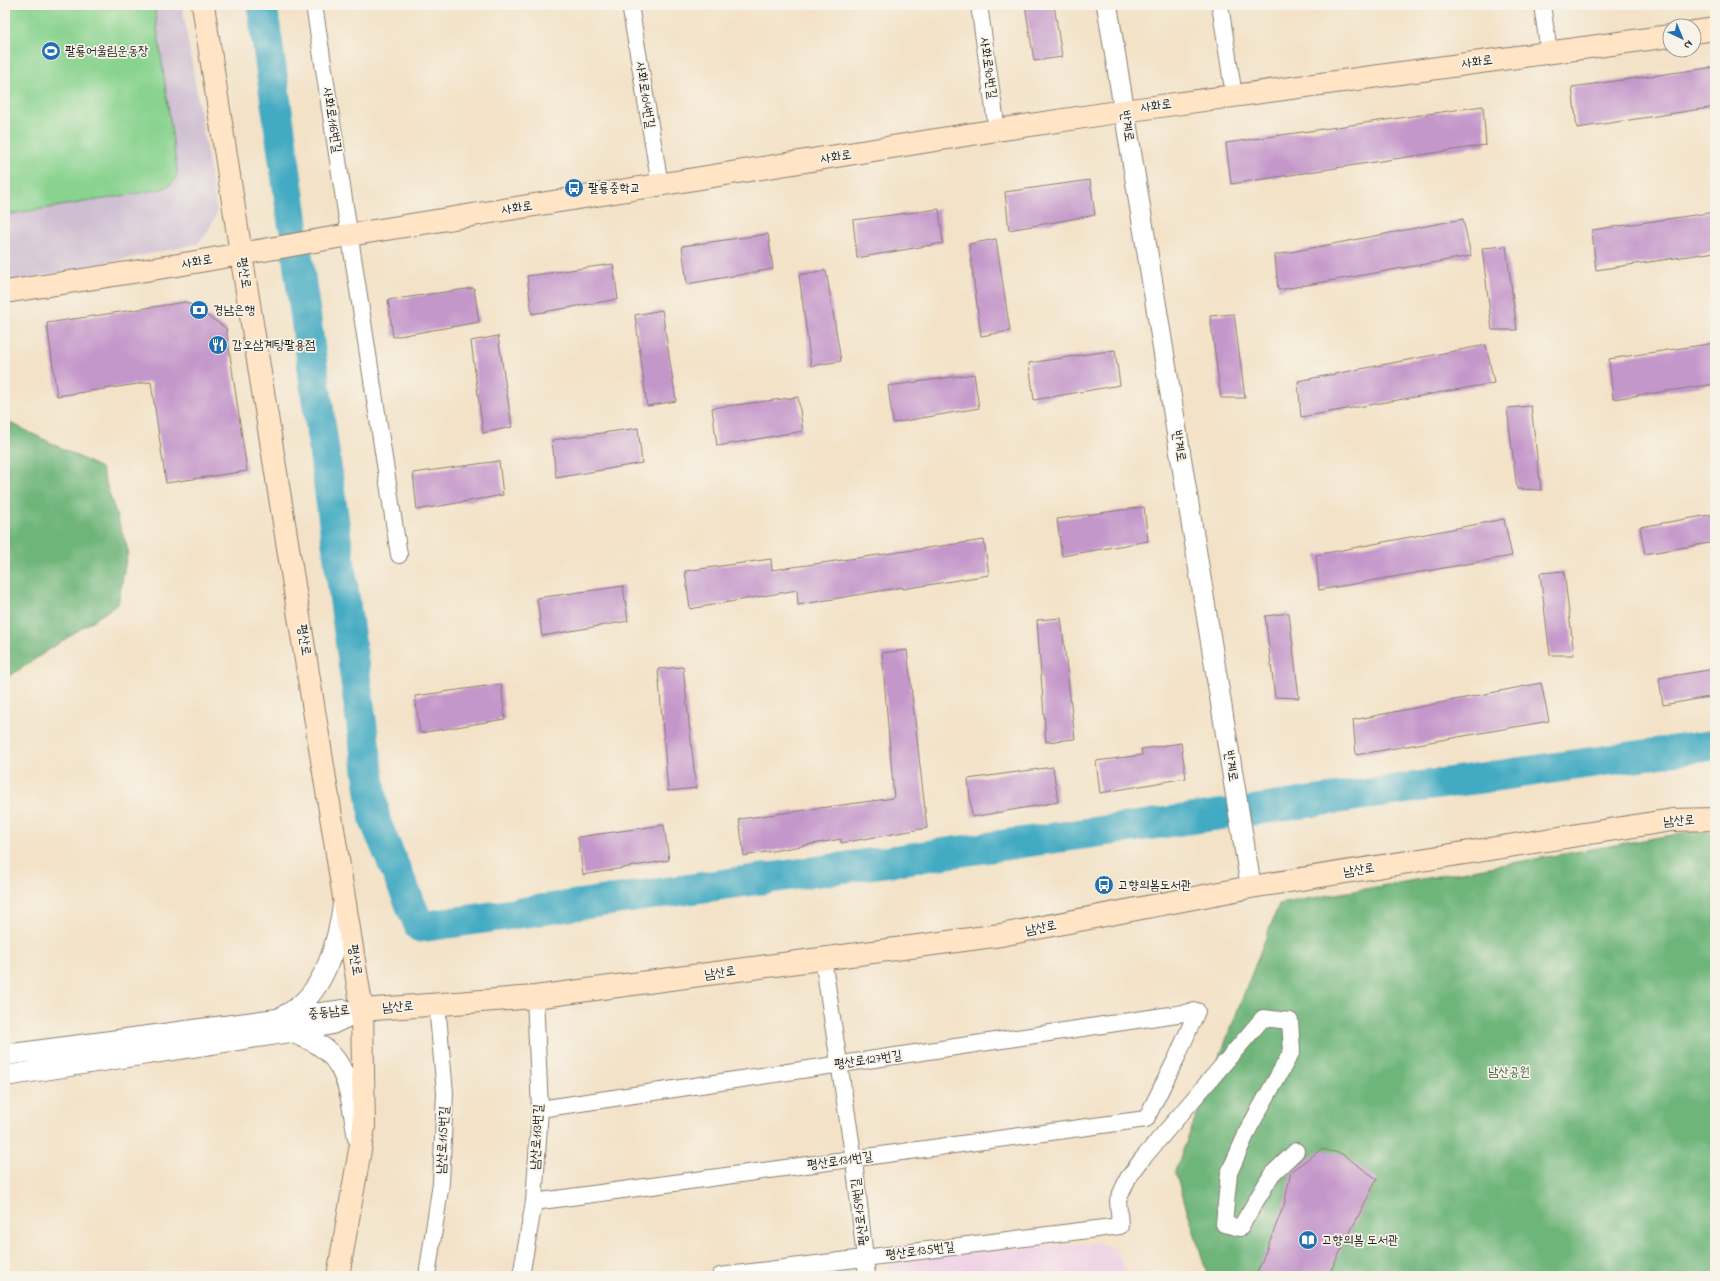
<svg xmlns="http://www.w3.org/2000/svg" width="1720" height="1281" viewBox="0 0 1720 1281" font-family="'Indie Flower','Poor Story',sans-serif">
  <rect width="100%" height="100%" fill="#f7f3e8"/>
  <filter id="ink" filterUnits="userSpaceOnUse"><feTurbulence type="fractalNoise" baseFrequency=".025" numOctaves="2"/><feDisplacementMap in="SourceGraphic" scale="8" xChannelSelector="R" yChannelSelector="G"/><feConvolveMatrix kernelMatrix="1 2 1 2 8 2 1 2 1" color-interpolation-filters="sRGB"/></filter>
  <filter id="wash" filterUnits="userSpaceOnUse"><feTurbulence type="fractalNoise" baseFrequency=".012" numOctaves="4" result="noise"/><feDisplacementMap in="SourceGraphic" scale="16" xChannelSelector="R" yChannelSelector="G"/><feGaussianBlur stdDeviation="0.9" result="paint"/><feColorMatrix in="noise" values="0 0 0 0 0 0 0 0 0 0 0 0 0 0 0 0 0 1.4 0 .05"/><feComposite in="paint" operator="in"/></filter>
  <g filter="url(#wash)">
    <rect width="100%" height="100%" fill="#f3e2c7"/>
    <path fill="#f0d0e5" d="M1098,1243L1116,1249L1128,1276H889L887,1262L946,1252Z"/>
    <path fill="#cebed2" d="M5,5H182L217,213L207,233L197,244L5,284Z"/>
    <path fill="#89d38f" stroke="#527856" d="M5,5H154L177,170C177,188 160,189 146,192L5,215Z"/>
    <path fill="#6eb57a" stroke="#45684b" d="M5,420L101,468L128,550L118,604L5,679Z
      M1700,830L1715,834V1276H1208L1175,1171L1279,904Z"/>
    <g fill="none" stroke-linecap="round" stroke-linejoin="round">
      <path stroke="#42aac2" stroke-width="31" d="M262,5L293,223
        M297,254L375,821L420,927L1225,814
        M1255,810L1715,745"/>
    </g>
    <g id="blocks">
      <path fill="#c497ca" d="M1025,5H1054L1062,57L1034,61Z
        M1715,67V107L1577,128L1572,87Z
        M1483,106L1486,145L1231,184L1226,143Z
        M1090,180L1095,215L1009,230L1005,192Z
        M939,209L943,243L857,258L853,220Z
        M1715,212V252L1596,270L1592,230Z
        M1463,219L1471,256L1278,290L1275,255Z
        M768,234L773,269L687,284L682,246Z
        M996,239L1010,331L981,336L969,244Z
        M1506,246L1517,330H1492L1482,248Z
        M613,264L618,299L532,314L527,276Z
        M826,270L841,361L811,366L799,275Z
        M474,288L479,322L393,337L388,300Z
        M186,302L226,328L247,471L166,483L151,382L57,396L47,323Z
        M662,310L676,401L647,406L635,315Z
        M1234,314L1245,398H1221L1210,316Z
        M498,336L512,427L483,433L471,341Z
        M1715,343V384L1613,399L1609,359Z
        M1486,345L1494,383L1301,417L1298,381Z
        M1115,350L1120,385L1034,400L1029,363Z
        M974,374L979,408L893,423L888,386Z
        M798,397L803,431L717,446L712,408Z
        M1531,406L1541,490L1517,489L1507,408Z
        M638,428L642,463L556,478L552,440Z
        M499,461L503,495L417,510L413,473Z
        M1144,507L1148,541L1062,556L1057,519Z
        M1715,514V542L1645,554L1640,527Z
        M1504,519L1512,556L1319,590L1316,555Z
        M984,540L989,575L903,589V587L798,605L797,590L690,609L685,571L771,559L772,570Z
        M1564,571L1574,655H1550L1540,573Z
        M623,586L628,621L542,636L537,598Z
        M1289,613L1299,698L1275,697L1265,616Z
        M1061,618L1075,739L1046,742L1037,620Z
        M907,650L927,828L841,843V839L744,856L739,819L894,798L882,653Z
        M683,667L696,788L668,791L658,669Z
        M1715,669V696L1663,705L1659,678Z
        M1541,683L1549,721L1356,755L1353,720Z
        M501,684L505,719L420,733L415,696Z
        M1181,743L1186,778L1100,793L1096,761L1142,755L1141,749Z
        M1053,767L1058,802L972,817L968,779Z
        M664,825L669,860L583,875L578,837Z
        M1322,1149L1342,1154L1377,1179L1328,1276H1256L1284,1205L1291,1171Z"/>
    </g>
  </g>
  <g filter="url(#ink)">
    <use href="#blocks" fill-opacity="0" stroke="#887f72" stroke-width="1"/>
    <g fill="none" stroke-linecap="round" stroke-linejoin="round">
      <defs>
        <path id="minor" d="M314,5L399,555
          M630,5L660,185
          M979,5L997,130
          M1220,5L1234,96
          M1542,5L1549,52
          M823,959L854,1160L867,1276
          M540,1109L1197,1011
          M534,1202L1146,1119L1177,1057L1197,1011
          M427,1276L441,1183L445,1093L437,1004
          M521,1276L534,1202L540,1109L535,997
          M720,1276L1120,1226L1118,1200L1128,1178L1143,1158L1263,1018L1290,1021L1292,1051L1249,1128L1229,1173L1224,1224L1240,1228L1272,1174L1296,1151"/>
        <path id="tertiary" d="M1107,5L1251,887
          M283,1016C323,998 337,946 343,905
          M291,1032C300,1036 310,1039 319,1045C350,1063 352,1106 358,1138
          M5,1055L344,1010
          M5,1076L303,1030L332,1024L362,1010"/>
        <path id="secondary" d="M203,5L241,254L362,1010L364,1127L338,1276
          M1694,32L1715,29
          M5,292L178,265L349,235L997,130L1124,111L1670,36
          M362,1010L535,997L1001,935L1251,887L1672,820L1715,819"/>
      </defs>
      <use href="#minor" stroke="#887f72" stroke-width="18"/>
      <use href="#tertiary" stroke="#887f72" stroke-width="22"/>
      <use href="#secondary" stroke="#887f72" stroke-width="24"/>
      <use href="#minor" stroke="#fff" stroke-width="16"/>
      <use href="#tertiary" stroke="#fff" stroke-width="20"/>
      <use href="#secondary" stroke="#ffe4c6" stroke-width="22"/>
    </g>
  </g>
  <defs>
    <symbol id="stadium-disc" viewBox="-11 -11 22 22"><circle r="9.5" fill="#1f6fb2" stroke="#f7f3e8"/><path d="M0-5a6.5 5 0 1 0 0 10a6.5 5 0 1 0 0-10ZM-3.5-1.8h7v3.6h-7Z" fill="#fff"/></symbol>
    <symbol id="bus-disc" viewBox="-11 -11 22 22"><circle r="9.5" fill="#1f6fb2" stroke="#f7f3e8"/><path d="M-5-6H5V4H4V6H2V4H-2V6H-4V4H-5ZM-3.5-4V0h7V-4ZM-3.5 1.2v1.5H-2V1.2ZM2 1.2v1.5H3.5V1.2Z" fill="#fff"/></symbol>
    <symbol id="bank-disc" viewBox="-11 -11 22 22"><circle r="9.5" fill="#1f6fb2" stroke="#f7f3e8"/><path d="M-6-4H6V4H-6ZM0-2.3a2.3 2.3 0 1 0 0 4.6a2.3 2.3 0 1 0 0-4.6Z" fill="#fff"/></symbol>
    <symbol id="restaurant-disc" viewBox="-11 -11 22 22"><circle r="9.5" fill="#1f6fb2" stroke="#f7f3e8"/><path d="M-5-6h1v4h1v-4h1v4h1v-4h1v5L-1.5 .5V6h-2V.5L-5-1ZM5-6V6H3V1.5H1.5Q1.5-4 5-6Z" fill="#fff"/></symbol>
    <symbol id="library-disc" viewBox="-11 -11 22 22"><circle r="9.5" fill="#1f6fb2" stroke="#f7f3e8"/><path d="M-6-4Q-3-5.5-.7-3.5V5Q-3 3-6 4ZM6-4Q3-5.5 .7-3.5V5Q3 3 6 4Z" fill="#fff"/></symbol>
  </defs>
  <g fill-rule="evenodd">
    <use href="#stadium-disc" x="40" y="40" width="22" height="22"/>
    <use href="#bus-disc" x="563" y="177" width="22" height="22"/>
    <use href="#bank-disc" x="188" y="299" width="22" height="22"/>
    <use href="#restaurant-disc" x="207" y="334" width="22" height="22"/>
    <use href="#bus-disc" x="1093" y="874" width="22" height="22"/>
    <use href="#library-disc" x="1297" y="1229" width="22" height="22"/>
  </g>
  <g text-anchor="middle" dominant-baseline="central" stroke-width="3.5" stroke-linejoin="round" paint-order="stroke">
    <g font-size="13" fill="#1c1c1c" stroke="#f7f3e8" text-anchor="start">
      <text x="65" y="51">팔룡어울림운동장</text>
      <text x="588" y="188">팔룡중학교</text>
      <text x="213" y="310">경남은행</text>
      <text x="232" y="345">갑오삼계탕팔용점</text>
      <text x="1118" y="885">고향의봄도서관</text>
      <text x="1322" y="1240">고향의봄 도서관</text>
    </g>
    <g font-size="13" fill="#1c1c1c" stroke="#f7f3e8">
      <text transform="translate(1477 62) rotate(-8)">사화로</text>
      <text transform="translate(988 68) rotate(82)">사화로90번길</text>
      <text transform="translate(645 95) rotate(81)">사화로104번길</text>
      <text transform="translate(1156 106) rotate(-8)">사화로</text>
      <text transform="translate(332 120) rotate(81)">사화로116번길</text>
      <text transform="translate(1127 126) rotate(81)">반계로</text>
      <text transform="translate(836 157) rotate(-9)">사화로</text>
      <text transform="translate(517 208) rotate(-9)">사화로</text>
      <text transform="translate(197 262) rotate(-10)">사화로</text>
      <text transform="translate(244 273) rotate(81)">평산로</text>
      <text transform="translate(1179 446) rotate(81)">반계로</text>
      <text transform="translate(304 640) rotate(81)">평산로</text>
      <text transform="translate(1231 766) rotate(81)">반계로</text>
      <text transform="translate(1679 821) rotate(-4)">남산로</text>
      <text transform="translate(1359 870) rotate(-9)">남산로</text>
      <text transform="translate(1041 928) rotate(-11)">남산로</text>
      <text transform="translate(355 960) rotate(81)">평산로</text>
      <text transform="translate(720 973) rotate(-8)">남산로</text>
      <text transform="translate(398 1007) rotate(-4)">남산로</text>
      <text transform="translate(329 1012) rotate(-6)">중동남로</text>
      <text transform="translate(868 1060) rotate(-8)">평산로127번길</text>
      <text transform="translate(537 1137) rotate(-87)">남산로113번길</text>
      <text transform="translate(443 1140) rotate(-87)">남산로115번길</text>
      <text transform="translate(840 1161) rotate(-8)">평산로131번길</text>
      <text transform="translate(860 1212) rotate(-97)">평산로159번길</text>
      <text transform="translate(920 1251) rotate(-7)">평산로135번길</text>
    </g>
    <g font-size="13" fill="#425c44" stroke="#f7f3e8">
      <text x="1509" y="1072">남산공원</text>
    </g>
  </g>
  <rect width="1720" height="1281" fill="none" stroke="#f7f3e8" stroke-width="20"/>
  <g transform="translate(1682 38) rotate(136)"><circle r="19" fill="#f7f3e8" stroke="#9f9d96"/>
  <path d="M0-3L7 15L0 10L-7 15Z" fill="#1f6fb2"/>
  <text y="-6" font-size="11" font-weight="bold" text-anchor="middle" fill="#1c1c1c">N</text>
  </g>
</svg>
